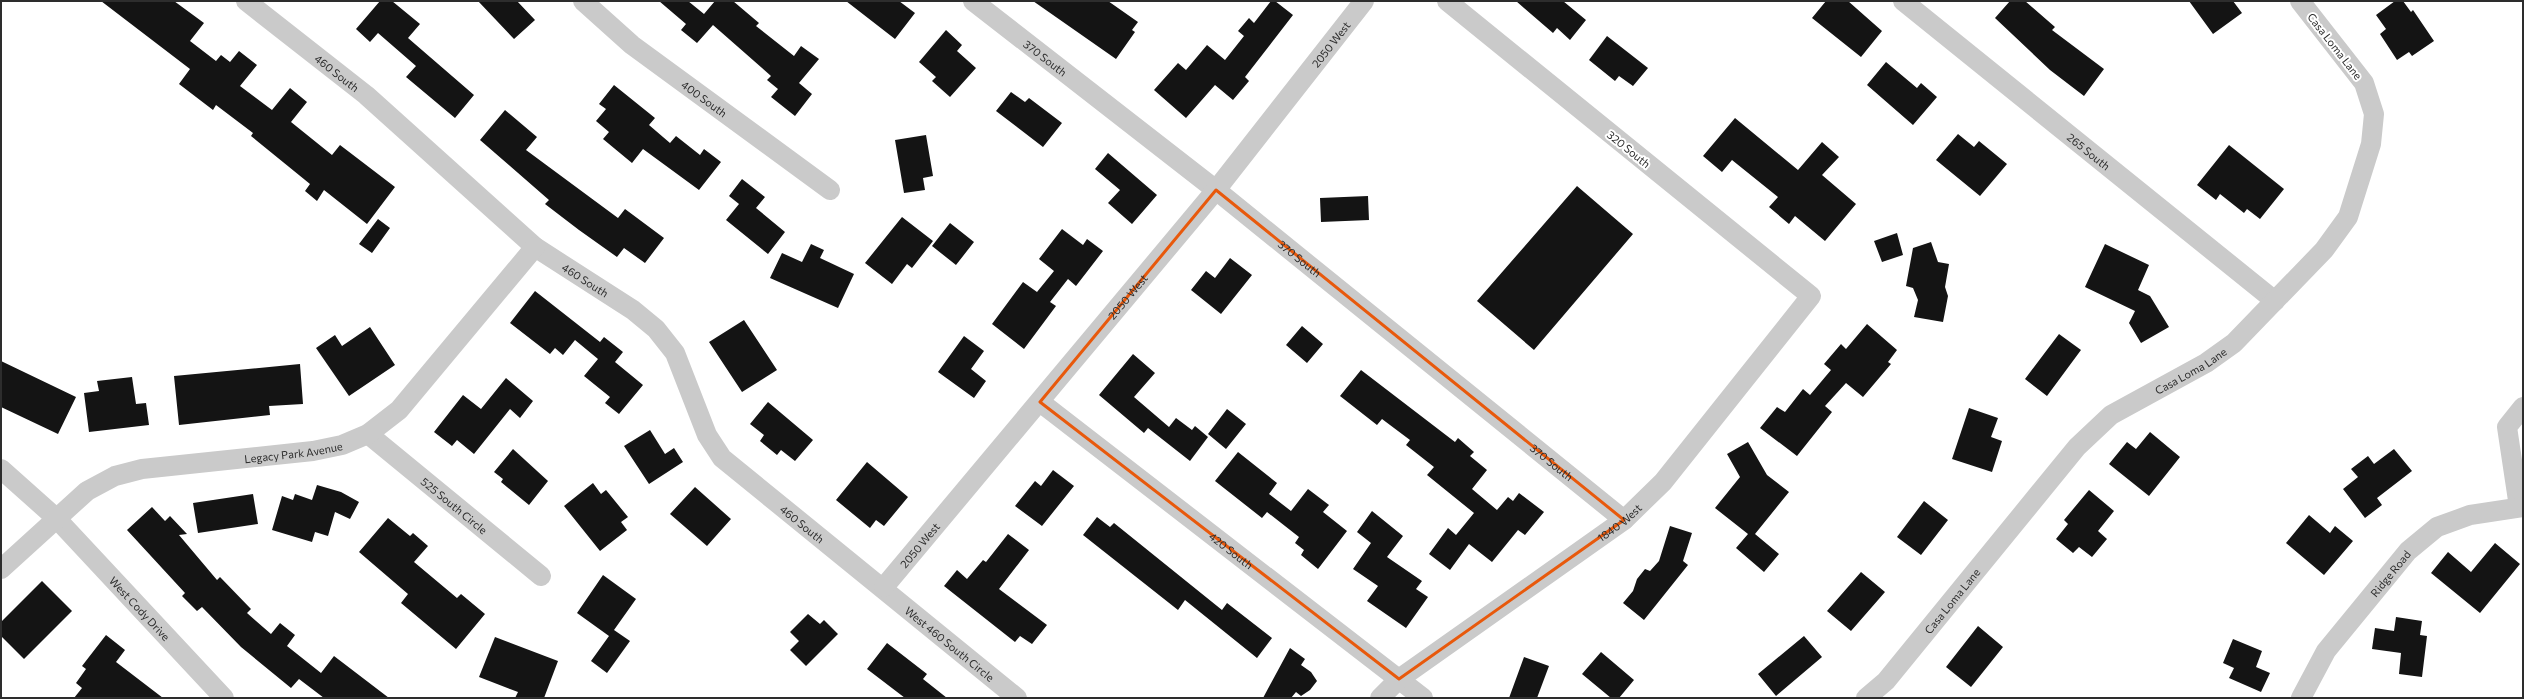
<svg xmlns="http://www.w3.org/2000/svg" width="2524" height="699" viewBox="0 0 2524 699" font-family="Commissioner,sans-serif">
  <rect width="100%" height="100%" fill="#fff"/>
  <path fill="#141414" d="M101,1H174L204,23L190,41L216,61L221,55L230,62L239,51L257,65L240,86L272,110L290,88L307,102L291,122L332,155L340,145L395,187L367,224L324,190L317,201L305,191L310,184L251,136L253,133L216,105L213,110L179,84L190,69Z
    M380,1H392L420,24L408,38L474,95L455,118L406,77L416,66L378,33L370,42L356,29Z
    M478,1H517L535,20L514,39Z
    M659,1H688L704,14L715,1H733L759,23L756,26L794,56L801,46L819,59L799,83L812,94L795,116L771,97L778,89L767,80L771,76L713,25L697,43L681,30L686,24Z
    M846,1H899L915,13L895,39Z
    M1033,1H1108L1138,22L1132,30L1135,32L1116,59Z
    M1271,1H1275L1293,15L1245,77L1249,81L1233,100L1215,85L1186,118L1154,90L1178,63L1186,70L1207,45L1225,60L1244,36L1238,31L1249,18L1254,23Z
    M1516,1H1563L1586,20L1570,40L1557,28L1553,33Z
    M1826,1H1848L1882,31L1861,57L1812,18Z
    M2010,1H2025L2055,27L2052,30L2104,69L2084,96L2050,70L1995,18Z
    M2189,1H2233L2242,13L2213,34Z
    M2395,1H2403L2411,12L2413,10L2434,41L2412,56L2409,52L2397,60L2380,34L2386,29L2376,15Z
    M946,30L962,45L957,51L976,68L950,97L932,81L936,77L919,62Z
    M1607,36L1648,68L1633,86L1619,76L1615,81L1589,60Z
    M1886,62L1917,88L1921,83L1937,97L1913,125L1867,85Z
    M614,85L655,118L649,125L670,143L676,136L700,155L704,149L721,162L699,190L643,149L632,163L603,139L609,132L596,121L606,109L599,104Z
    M1011,92L1025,102L1029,98L1062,123L1043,147L996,111Z
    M505,110L537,137L526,150L618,218L625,209L664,238L645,263L624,248L617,257L579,230L545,204L549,200L480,140Z
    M1735,118L1798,170L1822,142L1839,157L1822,175L1856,204L1825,241L1795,216L1789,224L1769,207L1778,197L1732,160L1722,172L1703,156Z
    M1958,134L1974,147L1979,141L2007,164L1980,196L1936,160Z
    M926,135L933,176L923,178L925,190L904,193L895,140Z
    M2229,145L2284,189L2260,219L2247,209L2244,213L2220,194L2216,200L2197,185Z
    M1108,153L1157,195L1132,224L1108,203L1120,190L1095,169Z
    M742,179L765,197L756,208L785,232L768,254L726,220L739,204L729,196Z
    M1577,186L1633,234L1534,350L1477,301Z
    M1368,196L1369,220L1321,222L1320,198Z
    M902,217L933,241L912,268L907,264L892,284L865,263Z
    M378,219L390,228L372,253L359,244Z
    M950,223L974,242L956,265L932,246Z
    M1062,229L1083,245L1087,239L1103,251L1076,286L1068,279L1050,302L1056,306L1024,349L992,324L1023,282L1037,292L1054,271L1039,259Z
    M1897,233L1903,255L1882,262L1874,241Z
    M1931,242L1938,262L1949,264L1945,287L1948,296L1943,322L1914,317L1918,300L1913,288L1906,286L1913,248Z
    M811,244L824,250L820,258L854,274L838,308L770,278L782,253L802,262Z
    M2105,244L2149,265L2138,290L2150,296L2169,327L2141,343L2129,323L2135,311L2085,287Z
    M1230,258L1252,275L1221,314L1191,290L1206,271L1215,278Z
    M535,291L600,342L604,337L623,352L615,362L643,385L619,414L605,403L610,397L584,376L598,359L575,340L563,355L555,348L550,354L510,323Z
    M744,320L777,370L742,392L709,342Z
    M1867,324L1897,350L1888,362L1891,364L1863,397L1846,383L1825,406L1832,412L1797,456L1760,428L1777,407L1785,412L1803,389L1810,395L1831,370L1824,364L1841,344L1846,349Z
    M1302,326L1323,344L1307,363L1286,345Z
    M370,327L395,365L349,396L316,348L335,335L342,346Z
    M2059,334L2081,350L2047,396L2025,379Z
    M964,336L984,351L971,369L986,381L974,398L938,372Z
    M1133,354L1155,373L1134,397L1169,427L1176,418L1192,430L1195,426L1208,437L1190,461L1148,428L1144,433L1099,395Z
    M1,361L76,397L58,434L1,407Z
    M300,364L303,404L269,406L270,415L179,425L174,376Z
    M1361,370L1455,442L1458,438L1474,452L1470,456L1487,470L1472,489L1497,510L1508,497L1513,501L1519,493L1544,512L1525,535L1518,530L1492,562L1469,544L1450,570L1429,554L1448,528L1456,535L1474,513L1427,475L1434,467L1406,445L1410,440L1382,419L1377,425L1340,396Z
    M132,377L136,404L146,403L149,425L89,432L84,393L99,391L97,381Z
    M506,378L533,401L520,418L510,409L474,454L457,440L452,446L434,432L463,395L481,409Z
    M768,402L813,440L795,461L781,450L777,455L760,441L764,435L750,424Z
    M1969,408L1998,418L1991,437L2002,441L1992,472L1952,459Z
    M1227,409L1246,424L1226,449L1208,434Z
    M650,430L665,454L674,448L683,462L649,484L624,446Z
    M2150,432L2180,457L2149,496L2109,464L2127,442L2136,449Z
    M1748,442L1767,475L1789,492L1755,534L1779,554L1764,572L1736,548L1748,534L1715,508L1740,477L1727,454Z
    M513,449L548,481L529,505L501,482L503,479L494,472Z
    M2394,449L2412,471L2377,498L2382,505L2365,518L2343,489L2358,477L2351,469L2368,456L2374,464Z
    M1238,452L1277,483L1269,494L1291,511L1308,489L1329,505L1323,512L1347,531L1318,569L1301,555L1304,550L1295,543L1299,537L1267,512L1262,518L1215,481Z
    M867,462L908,497L884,526L876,520L870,528L836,500Z
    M1053,470L1074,486L1042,526L1015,506L1035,481L1041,486Z
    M593,483L601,494L606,490L628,517L621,522L627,530L600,551L564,506Z
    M317,485L341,492L359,502L350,519L335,512L328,536L315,532L312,542L272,530L282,496L293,500L295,494L312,500Z
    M695,487L731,519L707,546L670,514Z
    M2089,490L2114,511L2098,531L2107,539L2092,557L2079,547L2073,553L2056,539L2068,524L2064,520Z
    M253,494L258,524L198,533L193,503Z
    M1924,501L1948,520L1921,555L1897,537Z
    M152,507L165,521L170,516L187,534L179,535L217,580L220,577L251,609L247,613L271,634L280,623L295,635L287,646L321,673L334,656L389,698H324L299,679L291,688L241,647L202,607L197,611L182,596L185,593L127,530Z
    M1372,511L1403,536L1387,557L1422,581L1416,589L1428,597L1406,628L1367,601L1378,586L1353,569L1371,543L1357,532Z
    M2309,515L2330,533L2335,526L2353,541L2324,575L2286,543Z
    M1097,517L1110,527L1114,523L1222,610L1227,603L1272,638L1257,658L1185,600L1178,610L1083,535Z
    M388,518L410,536L413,533L428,546L414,562L457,598L461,594L485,614L456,649L401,603L408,594L359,552Z
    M1670,526L1692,533L1683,561L1688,565L1644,620L1623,603L1633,591L1637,579L1645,569L1650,571L1659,561Z
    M1008,534L1029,550L999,589L1047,625L1032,644L1020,636L1015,642L944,586L957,570L967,579L983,560L986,562Z
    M2495,543L2520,564L2480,613L2431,573L2448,552L2471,572Z
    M1861,572L1885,592L1851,631L1827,611Z
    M603,575L636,599L614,630L630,641L607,673L591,661L609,636L577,613Z
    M42,581L72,611L24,659L1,636V622Z
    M808,614L820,624L824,620L838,634L806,666L790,650L799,641L790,632Z
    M2396,617L2422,621L2420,635L2427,636L2422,677L2399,674L2401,653L2372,649L2375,628L2394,631Z
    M1978,626L2003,647L1971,687L1946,667Z
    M106,635L125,650L116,662L163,698H74L82,688L76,683L86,669L82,666Z
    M1804,636L1822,657L1776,696L1758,674Z
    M495,637L558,661L544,698H515L518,692L479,677Z
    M2233,639L2262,651L2256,667L2270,673L2261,692L2229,678L2234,668L2223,663Z
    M887,643L927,674L923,679L947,698H905L867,669Z
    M1290,648L1305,659L1301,665L1311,672L1317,681L1310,690L1301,696L1296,692L1291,698H1263Z
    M1601,652L1634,680L1619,698H1611L1582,674Z
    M1524,657L1549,666L1537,698H1509Z"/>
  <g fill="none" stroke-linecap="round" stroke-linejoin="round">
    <g stroke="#cacaca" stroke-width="20">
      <path id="s1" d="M246,1L366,95L535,247L633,310L656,329L675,353L707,435L722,458L1017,698"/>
      <path id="s2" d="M583,1L632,45L830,190"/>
      <path id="s3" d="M973,1L1216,190L1624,520"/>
      <path id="s4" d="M1903,1L2275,301"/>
      <path id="s5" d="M1040,402L1423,698"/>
      <path id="s6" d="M368,434L541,576"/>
      <path id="s7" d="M1,469L56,518L224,698"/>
      <path d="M2519,507L2507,427L2523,407"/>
      <path id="s8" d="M1,569L87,491L115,476L142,469L313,451L342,445L368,434L399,410L535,247"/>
      <path id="s9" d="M884,587L1216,190L1364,1"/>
      <path id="s10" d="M1380,698L1399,679L1624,520L1663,482L1811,296L1447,1"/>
      <path id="s11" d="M1866,698L1886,681L2077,447L2111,415L2206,363L2234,343L2324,250L2348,217L2371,144L2374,114L2364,83L2300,1"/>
      <path id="s12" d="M2301,698L2326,651L2408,551L2437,527L2470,515L2523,507"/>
    </g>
  </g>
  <path fill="none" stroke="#e8590c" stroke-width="3" stroke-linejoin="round" d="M1216,190L1624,520L1399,679L1040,402Z"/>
  <g text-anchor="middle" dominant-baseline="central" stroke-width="4" stroke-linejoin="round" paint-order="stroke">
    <g font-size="11" fill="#2d2d2d" stroke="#fff">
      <text stroke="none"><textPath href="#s9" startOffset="703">2050 West</textPath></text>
      <text transform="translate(2335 46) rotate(52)">Casa Loma Lane</text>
      <text stroke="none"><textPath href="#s3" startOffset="92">370 South</textPath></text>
      <text stroke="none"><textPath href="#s1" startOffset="116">460 South</textPath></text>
      <text stroke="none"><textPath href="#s2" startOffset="156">400 South</textPath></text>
      <text transform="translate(1629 149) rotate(39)">320 South</text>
      <text stroke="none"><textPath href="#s4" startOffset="239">265 South</textPath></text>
      <text stroke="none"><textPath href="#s3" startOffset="416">370 South</textPath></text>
      <text stroke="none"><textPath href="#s1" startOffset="440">460 South</textPath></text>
      <text stroke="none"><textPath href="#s9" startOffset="379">2050 West</textPath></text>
      <text stroke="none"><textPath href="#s11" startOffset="466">Casa Loma Lane</textPath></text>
      <text stroke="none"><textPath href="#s8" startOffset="328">Legacy Park Avenue</textPath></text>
      <text stroke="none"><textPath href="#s3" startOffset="740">370 South</textPath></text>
      <text stroke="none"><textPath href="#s6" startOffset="112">525 South Circle</textPath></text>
      <text stroke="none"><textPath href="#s10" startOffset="297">1840 West</textPath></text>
      <text stroke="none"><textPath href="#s1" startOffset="776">460 South</textPath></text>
      <text stroke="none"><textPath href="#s9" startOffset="55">2050 West</textPath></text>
      <text stroke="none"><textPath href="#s5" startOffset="242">420 South</textPath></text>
      <text stroke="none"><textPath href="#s12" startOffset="154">Ridge Road</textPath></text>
      <text stroke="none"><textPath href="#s11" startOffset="130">Casa Loma Lane</textPath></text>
      <text stroke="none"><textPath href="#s7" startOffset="197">West Cody Drive</textPath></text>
      <text stroke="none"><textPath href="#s1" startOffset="966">West 460 South Circle</textPath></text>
    </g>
  </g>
  <rect width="2524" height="699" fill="none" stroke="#2d2d2d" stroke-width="4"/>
</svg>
